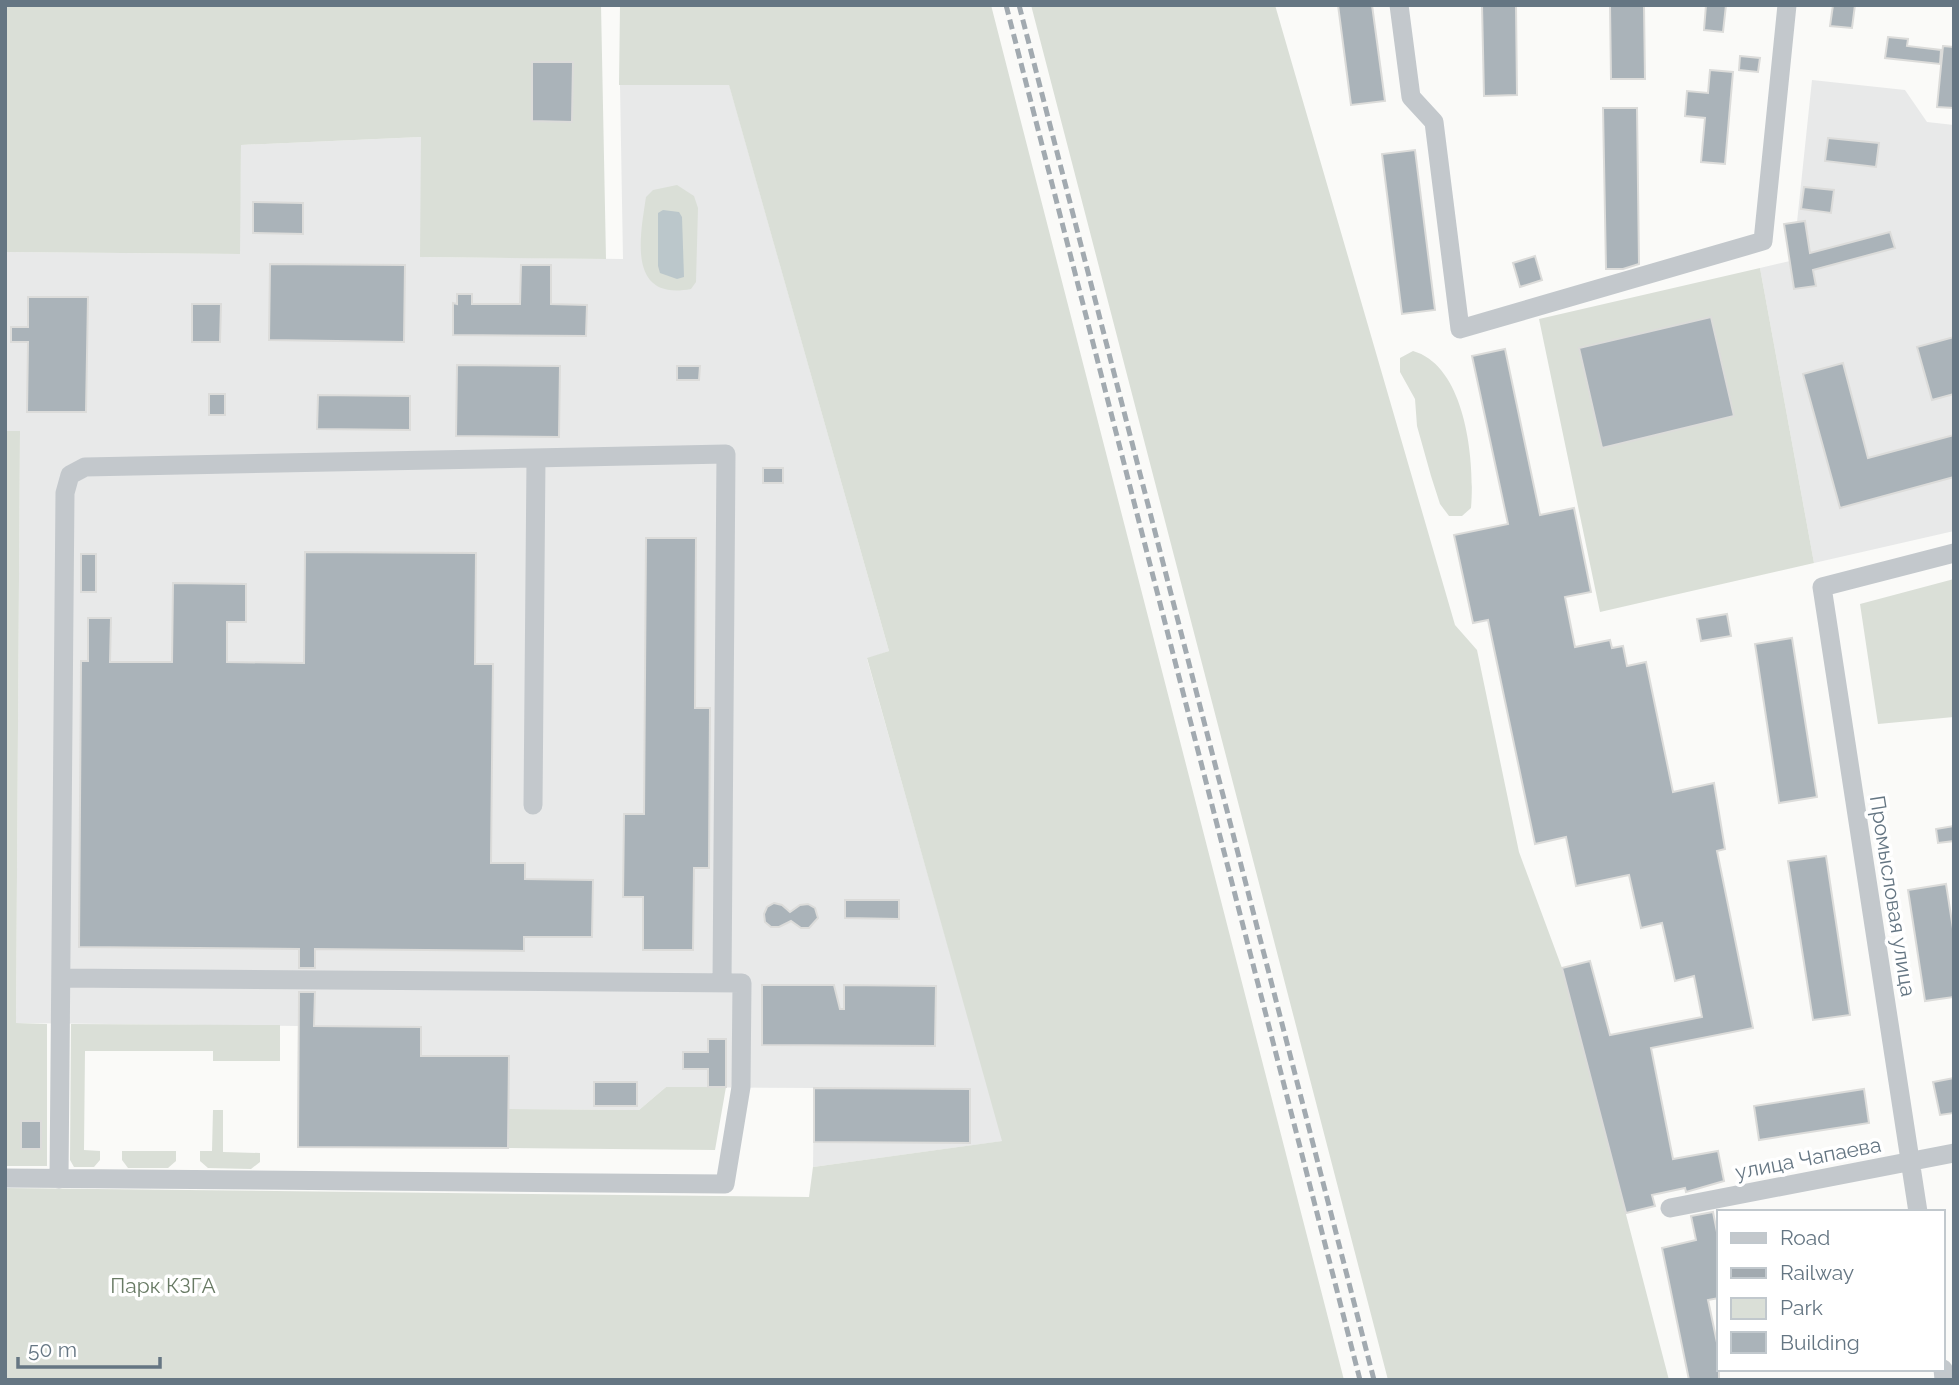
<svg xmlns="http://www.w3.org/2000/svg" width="1959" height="1385" viewBox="0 0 1959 1385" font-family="Raleway,sans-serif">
  <rect width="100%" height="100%" fill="#fafaf8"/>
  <path fill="#e8e9e9" d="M1812,80L1905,90L1927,122L1954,125V531L1814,563L1760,268L1790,261L1784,224L1797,222Z
    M729,84L889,651L867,659L1003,1141L813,1167L814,1088L666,1087L639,1110L508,1109V1148L297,1147L298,1026L16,1023L20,432L5,431V252L239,254L241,145L421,137V257L623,259L620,85Z"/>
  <path fill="#dadfd7" d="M5,5H601L606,259L420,257L421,137L241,145L240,254L5,252Z
    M620,5H991L1344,1380H5V1188L809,1197L813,1167L1002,1141L867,658L889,651L729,85H619Z
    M1031,5H1275L1455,625L1477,650L1519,852L1562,968L1669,1380H1388Z
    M677,185L694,196L698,208L696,282L691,289C627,301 640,237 646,197L653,190Z
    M1760,268L1814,563L1600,612L1539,319Z
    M1413,351C1466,366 1475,461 1471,508L1462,516H1449L1440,504L1431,476L1417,426L1415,399L1400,372V358Z
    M5,431H20L16,1023L47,1024V1166H5Z
    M1954,579V717L1878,724L1860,604Z
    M71,1024L280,1025V1061H213V1051H85L84,1150L100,1151V1160L94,1167H74L70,1160Z
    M666,1087H726L715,1150L508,1148V1109L639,1110Z
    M213,1110H223V1152L260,1153V1162L251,1169L208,1168L200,1161V1151H212Z
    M122,1151H176V1161L168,1168H128L122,1160Z"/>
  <path fill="#bbc7cb" d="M663,210L679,212L682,217L684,277L677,279L660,273L658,266V213Z"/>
  <path fill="#aab3b9" stroke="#dcdcda" stroke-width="2" d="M1338,5H1372L1385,101L1351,105Z
    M1482,5H1516L1517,95L1484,96Z
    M1610,5H1644L1645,79H1611Z
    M1706,5H1726L1723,32L1704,30Z
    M1833,5H1855L1852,28L1830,26Z
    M1888,37L1908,39L1907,46L1941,50L1940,64L1885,58Z
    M1943,46L1954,47V108L1937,107Z
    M1740,56L1760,58L1758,72L1739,70Z
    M532,62H573L572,122L532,121Z
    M1710,70L1733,72L1725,164L1701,162L1705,118L1685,116L1687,91L1708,93Z
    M1603,108H1637L1639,264L1623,269H1606Z
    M1828,138L1879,143L1876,167L1825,161Z
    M1415,150L1435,310L1402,314L1382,154Z
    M1804,187L1834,190L1831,213L1801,209Z
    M253,202L303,203V234L253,233Z
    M1805,221L1810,253L1890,232L1895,248L1813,270L1816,286L1794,289L1784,224Z
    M1535,256L1542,280L1520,287L1513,263Z
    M270,264L405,265L404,342L269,340Z
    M521,265H551V304L587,305L586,336L453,335V303L457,304V294H472V304H520Z
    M28,297H88L86,412H27L28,342H11V327H28Z
    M192,304H221L220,342H192Z
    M1711,317L1734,416L1602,448L1579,348Z
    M1954,337V394L1932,400L1917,347Z
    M1505,349L1540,515L1574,508L1591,592L1565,597L1575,647L1610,640L1612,648L1623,646L1627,666L1646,662L1673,792L1714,783L1725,849L1717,851L1753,1028L1651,1048L1673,1159L1718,1151L1724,1181L1686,1192L1685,1188L1652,1195L1655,1206L1626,1213L1562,968L1590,961L1610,1035L1702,1017L1694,976L1675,981L1662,923L1641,928L1629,875L1576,886L1566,837L1535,844L1488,620L1473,623L1454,535L1508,524L1472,356Z
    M1843,363L1868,458L1954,435V477L1840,508L1803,374Z
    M457,365L560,366L559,437L456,436Z
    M677,366H700L699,380H677Z
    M209,394H225V415H209Z
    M318,395L410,396V430L317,429Z
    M763,468H783V483H763Z
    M646,538H696L695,708H710L709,868H694L693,950H643V897H623L624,814H644Z
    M305,552L476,553L475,664H493L491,863H525V879L593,880L592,937H524V951L315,949V968H299V949L79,947L81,661H88V618H111L110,662H172L173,583L246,584V622H227V662L304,663Z
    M81,554H96V592H81Z
    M1727,614L1731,636L1701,641L1697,619Z
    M1792,638L1817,797L1779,803L1755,644Z
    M1954,826V841L1938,843L1936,829Z
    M1826,856L1850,1015L1813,1020L1788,861Z
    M1946,884L1954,935V997L1925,1001L1908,890Z
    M845,900H899V919L845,918Z
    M774,903L782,905L790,912L800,905L808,904L815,908L818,918L809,928H801L791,921L779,927H771L765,922L764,914L767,907Z
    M762,985H834L840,1009H844V985L936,986L935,1046L762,1045Z
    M299,992H315L314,1026L421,1027V1056H509L508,1148L298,1147Z
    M708,1039H726V1087H708V1069H683V1052H708Z
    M1954,1078V1113L1940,1115L1933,1082Z
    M594,1082H637V1106H594Z
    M814,1088L970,1089V1143L814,1142Z
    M1864,1089L1869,1123L1759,1140L1754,1106Z
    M21,1121H41V1149H21Z
    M1713,1212L1719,1242V1298L1708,1300L1719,1352V1380H1689L1662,1248L1696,1240L1691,1216Z"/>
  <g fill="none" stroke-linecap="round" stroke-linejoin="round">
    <path stroke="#c3c8cc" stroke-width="19" d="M1399,5L1411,97L1434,122L1460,329L1763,241L1787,5
      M533,805L536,458
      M5,1178L725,1184L741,1087L742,983L61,978
      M59,1179L65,493L70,475L85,467L726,454L722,983
      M1670,1208L1954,1153
      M1918,1212L1822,587L1954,553
      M1943,1369L1944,1380"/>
    <path stroke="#a2aab0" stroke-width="5" stroke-dasharray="10 5" stroke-linecap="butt" d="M1006,5L1360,1380
      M1019,5L1374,1380"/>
  </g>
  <g text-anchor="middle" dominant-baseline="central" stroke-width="7" stroke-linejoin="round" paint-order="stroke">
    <g font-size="21" fill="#657683" stroke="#fff">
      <text transform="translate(1893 896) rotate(81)">Промысловая улица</text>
      <text transform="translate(1808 1158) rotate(-11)">улица Чапаева</text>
    </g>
    <g font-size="21" fill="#687a64" stroke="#fff">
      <text x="163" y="1285">Парк КЗГА</text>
    </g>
  </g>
  <rect width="1959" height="1385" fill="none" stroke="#657683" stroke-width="14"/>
  <rect x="1717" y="1210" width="228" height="161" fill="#ffffff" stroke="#c1c8cd" stroke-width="2"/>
  <rect x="1731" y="1233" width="35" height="10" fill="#c3c8cc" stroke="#c1c8cd" stroke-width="2"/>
  <text x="1780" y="1245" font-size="21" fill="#657683">Road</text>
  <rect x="1731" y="1268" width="35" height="10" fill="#a2aab0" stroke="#c1c8cd" stroke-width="2"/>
  <text x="1780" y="1280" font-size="21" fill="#657683">Railway</text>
  <rect x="1731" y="1298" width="35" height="21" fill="#dadfd7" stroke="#c1c8cd" stroke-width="2"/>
  <text x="1780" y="1315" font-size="21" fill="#657683">Park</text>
  <rect x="1731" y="1332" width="35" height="21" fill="#aab3b9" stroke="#c1c8cd" stroke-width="2"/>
  <text x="1780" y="1350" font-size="21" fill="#657683">Building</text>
  <path d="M18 1357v10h142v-10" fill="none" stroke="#657683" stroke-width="3.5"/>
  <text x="28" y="1357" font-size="21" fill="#657683" stroke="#ffffff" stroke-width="5" paint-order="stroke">50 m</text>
</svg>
